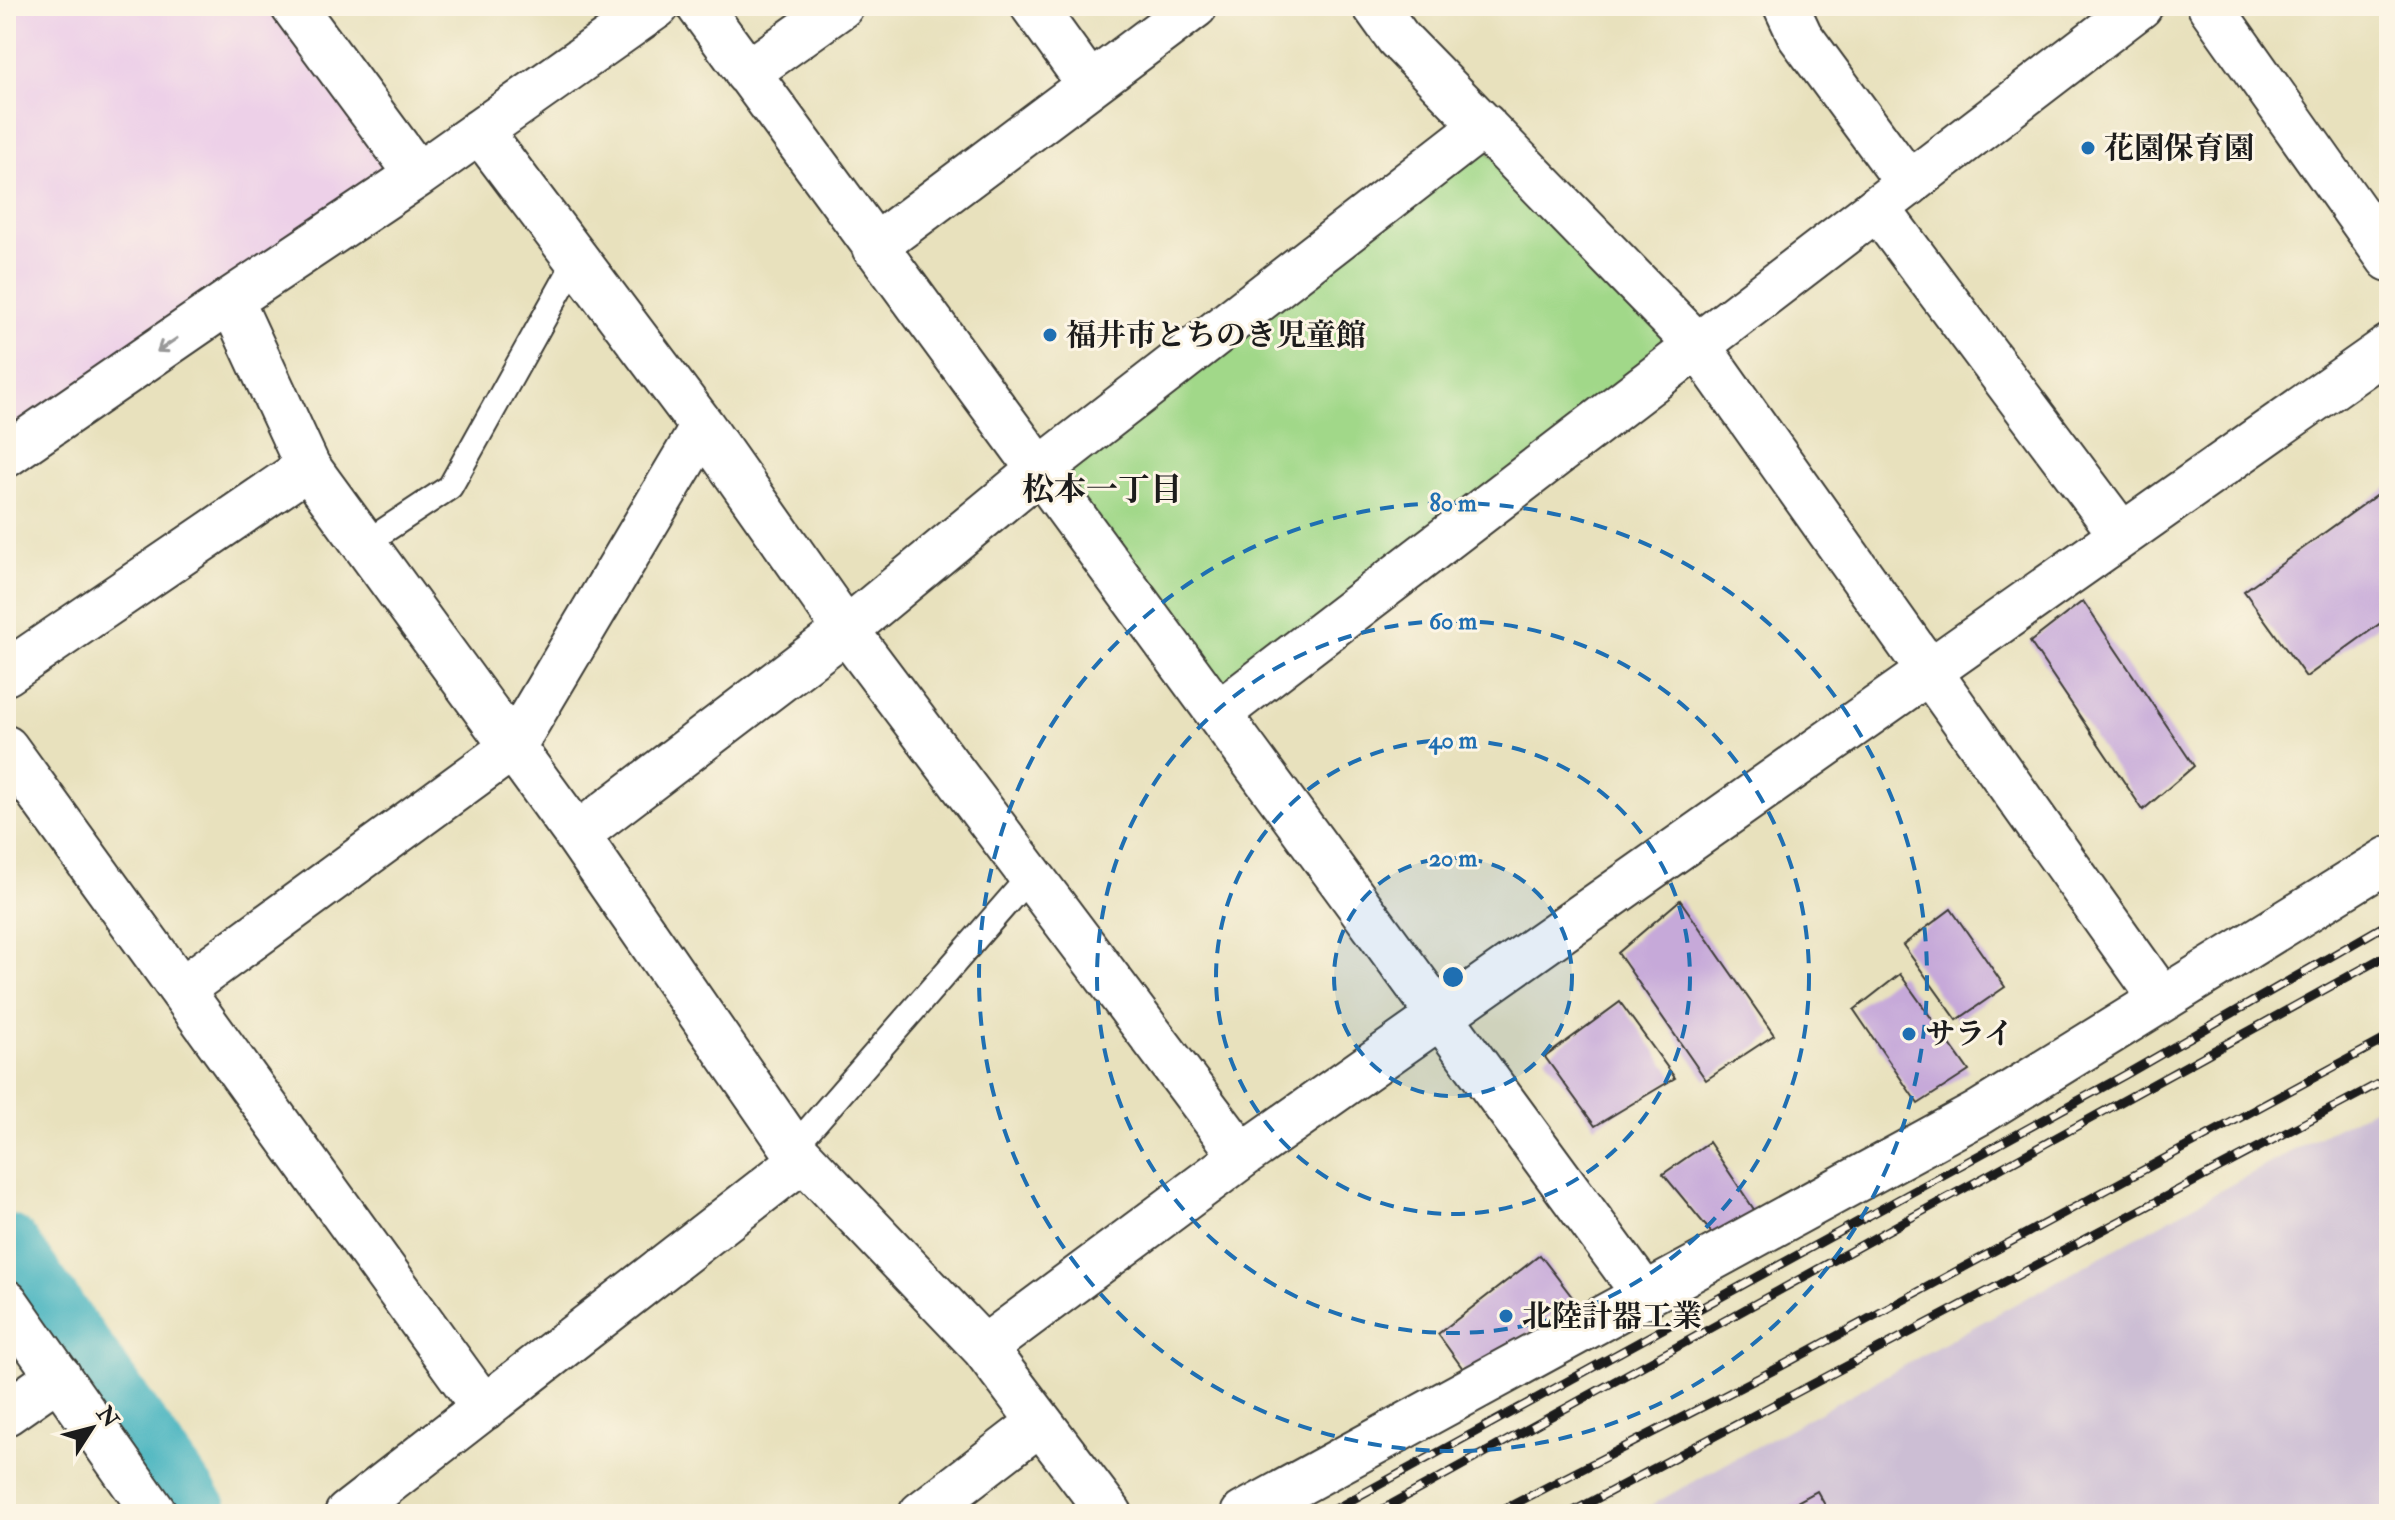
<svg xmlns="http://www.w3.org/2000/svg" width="2395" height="1520" viewBox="0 0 2395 1520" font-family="'IM FELL Double Pica','Noto Serif JP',serif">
  <rect width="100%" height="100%" fill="#fcf5e5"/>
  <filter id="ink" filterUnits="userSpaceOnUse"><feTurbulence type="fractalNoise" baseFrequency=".0125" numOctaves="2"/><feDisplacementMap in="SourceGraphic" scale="16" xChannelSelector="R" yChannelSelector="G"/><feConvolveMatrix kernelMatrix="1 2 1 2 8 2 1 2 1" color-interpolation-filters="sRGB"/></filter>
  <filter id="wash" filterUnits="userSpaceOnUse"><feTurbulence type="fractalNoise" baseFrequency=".006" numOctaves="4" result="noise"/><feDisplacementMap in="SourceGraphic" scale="32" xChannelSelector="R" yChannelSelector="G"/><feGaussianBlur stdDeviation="1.8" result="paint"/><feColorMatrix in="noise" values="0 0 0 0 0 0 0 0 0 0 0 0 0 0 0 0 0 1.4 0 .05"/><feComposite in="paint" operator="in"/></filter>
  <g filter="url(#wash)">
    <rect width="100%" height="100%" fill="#e8e1bd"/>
    <path fill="#edd0e8" d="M6,6H285L398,174L6,436Z"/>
    <path fill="#ccbed4" d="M2389,1101V1514H1635L2310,1141Z"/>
    <path fill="#a1d889" stroke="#5e7a52" stroke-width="2" d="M1471,136L1698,346L1219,713L1037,472Z"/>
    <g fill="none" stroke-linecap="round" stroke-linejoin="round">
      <path stroke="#44b3bf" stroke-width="72" d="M6,1250L193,1514"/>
    </g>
    <g id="blocks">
      <path fill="#c6a9d9" d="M2389,486V617L2306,677L2244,591Z
        M2083,601L2194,766L2143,810L2030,642Z
        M1680,900L1774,1035L1706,1080L1618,953Z
        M1951,909L2005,987L1957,1020L1903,945Z
        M1900,974L1969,1071L1918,1104L1854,1010Z
        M1620,1002L1675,1078L1595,1126L1545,1057Z
        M1709,1142L1759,1217L1719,1242L1663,1174Z
        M1540,1255L1573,1298L1471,1380L1438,1334Z
        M1817,1491L1830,1514H1775Z"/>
    </g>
  </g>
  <g filter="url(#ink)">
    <use href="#blocks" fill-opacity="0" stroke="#3b3a34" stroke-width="2"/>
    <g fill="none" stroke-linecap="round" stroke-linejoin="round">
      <defs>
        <path id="lane" d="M364,544L450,487L578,257
          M793,1148L1031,875"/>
        <path id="street" d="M293,6L418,175
          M657,6L418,175L231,300L308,467L577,835L793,1148L984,1348L1110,1514
          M699,6C1012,437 1332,863 1645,1295L1979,1113L2389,859
          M1033,6L1090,85
          M1375,6L1398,38L1698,346L2161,998
          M1786,6L1800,36L1909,184
          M2210,6L2389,259
          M747,73L841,6
          M480,131L703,427L846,630L1242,1156
          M1877,208L2121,534
          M874,247L1195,6
          M6,455L231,300
          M6,673L308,467
          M6,748L484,1408
          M577,835L846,630L1037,472L1484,125
          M182,989L513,747L703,427
          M6,1302L155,1514
          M984,1348L1242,1156L2389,347
          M6,1413L59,1376
          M347,1514L802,1160
          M921,1514L1038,1424
          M1243,1514L1645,1295"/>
        <path id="secondary" d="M1219,713L2140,6"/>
      </defs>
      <use href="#lane" stroke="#3b3a34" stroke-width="28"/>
      <use href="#street" stroke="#3b3a34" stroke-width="48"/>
      <use href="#secondary" stroke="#3b3a34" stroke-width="48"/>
      <use href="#lane" stroke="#fff" stroke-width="24"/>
      <use href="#street" stroke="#fff" stroke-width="44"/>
      <use href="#secondary" stroke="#fff" stroke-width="44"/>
      <defs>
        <path id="rail" d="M1326,1514L2125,1075L2389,923
          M1374,1514L2389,954
          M1495,1514L1774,1370L2389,1037
          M1568,1514L2389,1078"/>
      </defs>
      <use href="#rail" stroke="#1c1c1c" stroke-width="9"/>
      <use href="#rail" stroke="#fcf5e5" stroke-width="6" stroke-dasharray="18" stroke-linecap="butt"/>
    </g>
    <defs><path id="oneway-shaft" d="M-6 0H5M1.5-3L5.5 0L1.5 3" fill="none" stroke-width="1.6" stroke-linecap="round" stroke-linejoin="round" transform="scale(2)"/></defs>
    <use stroke="#999" href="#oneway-shaft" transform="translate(167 345) rotate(146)"/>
  </g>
  <circle cx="1453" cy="977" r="119" fill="#1f6fb2" fill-opacity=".12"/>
  <g fill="none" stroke="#1f6fb2" stroke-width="4" stroke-dasharray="14 10">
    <circle cx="1453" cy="977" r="119"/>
    <circle cx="1453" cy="977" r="237"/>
    <circle cx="1453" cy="977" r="356"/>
    <circle cx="1453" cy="977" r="474"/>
  </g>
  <g fill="#1f6fb2" stroke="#fcf5e5" stroke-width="3">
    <circle cx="2088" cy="148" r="8"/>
    <circle cx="1050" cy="335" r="8"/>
    <circle cx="1909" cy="1034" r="8"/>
    <circle cx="1506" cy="1316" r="8"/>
  </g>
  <g text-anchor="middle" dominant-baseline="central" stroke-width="6" stroke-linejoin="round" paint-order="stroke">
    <g font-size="30" font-weight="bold" fill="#1c1c1c" stroke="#fcf5e5" text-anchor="start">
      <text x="2104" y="148">花園保育園</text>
      <text x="1066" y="335">福井市とちのき児童館</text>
      <text x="1925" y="1034">サライ</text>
      <text x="1522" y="1316">北陸計器工業</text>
    </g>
    <g font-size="32" font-weight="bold" fill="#1c1c1c" stroke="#fcf5e5">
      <text x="1102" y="490">松本一丁目</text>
    </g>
  </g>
  <circle cx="1453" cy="977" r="12" fill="#1f6fb2" stroke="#fcf5e5" stroke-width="4"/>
  <g font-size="24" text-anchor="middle" font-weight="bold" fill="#1f6fb2" stroke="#fcf5e5" stroke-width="6" stroke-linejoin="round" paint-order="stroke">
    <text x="1453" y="511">80 m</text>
    <text x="1453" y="629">60 m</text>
    <text x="1453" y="748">40 m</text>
    <text x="1453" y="866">20 m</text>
  </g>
  <rect width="2395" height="1520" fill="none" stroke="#fcf5e5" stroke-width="32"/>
  <g transform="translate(92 1428) rotate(54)" stroke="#fcf5e5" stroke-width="6" paint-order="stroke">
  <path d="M0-6L14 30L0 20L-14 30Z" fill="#1c1c1c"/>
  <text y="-12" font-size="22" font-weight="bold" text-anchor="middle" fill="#1c1c1c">N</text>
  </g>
</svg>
